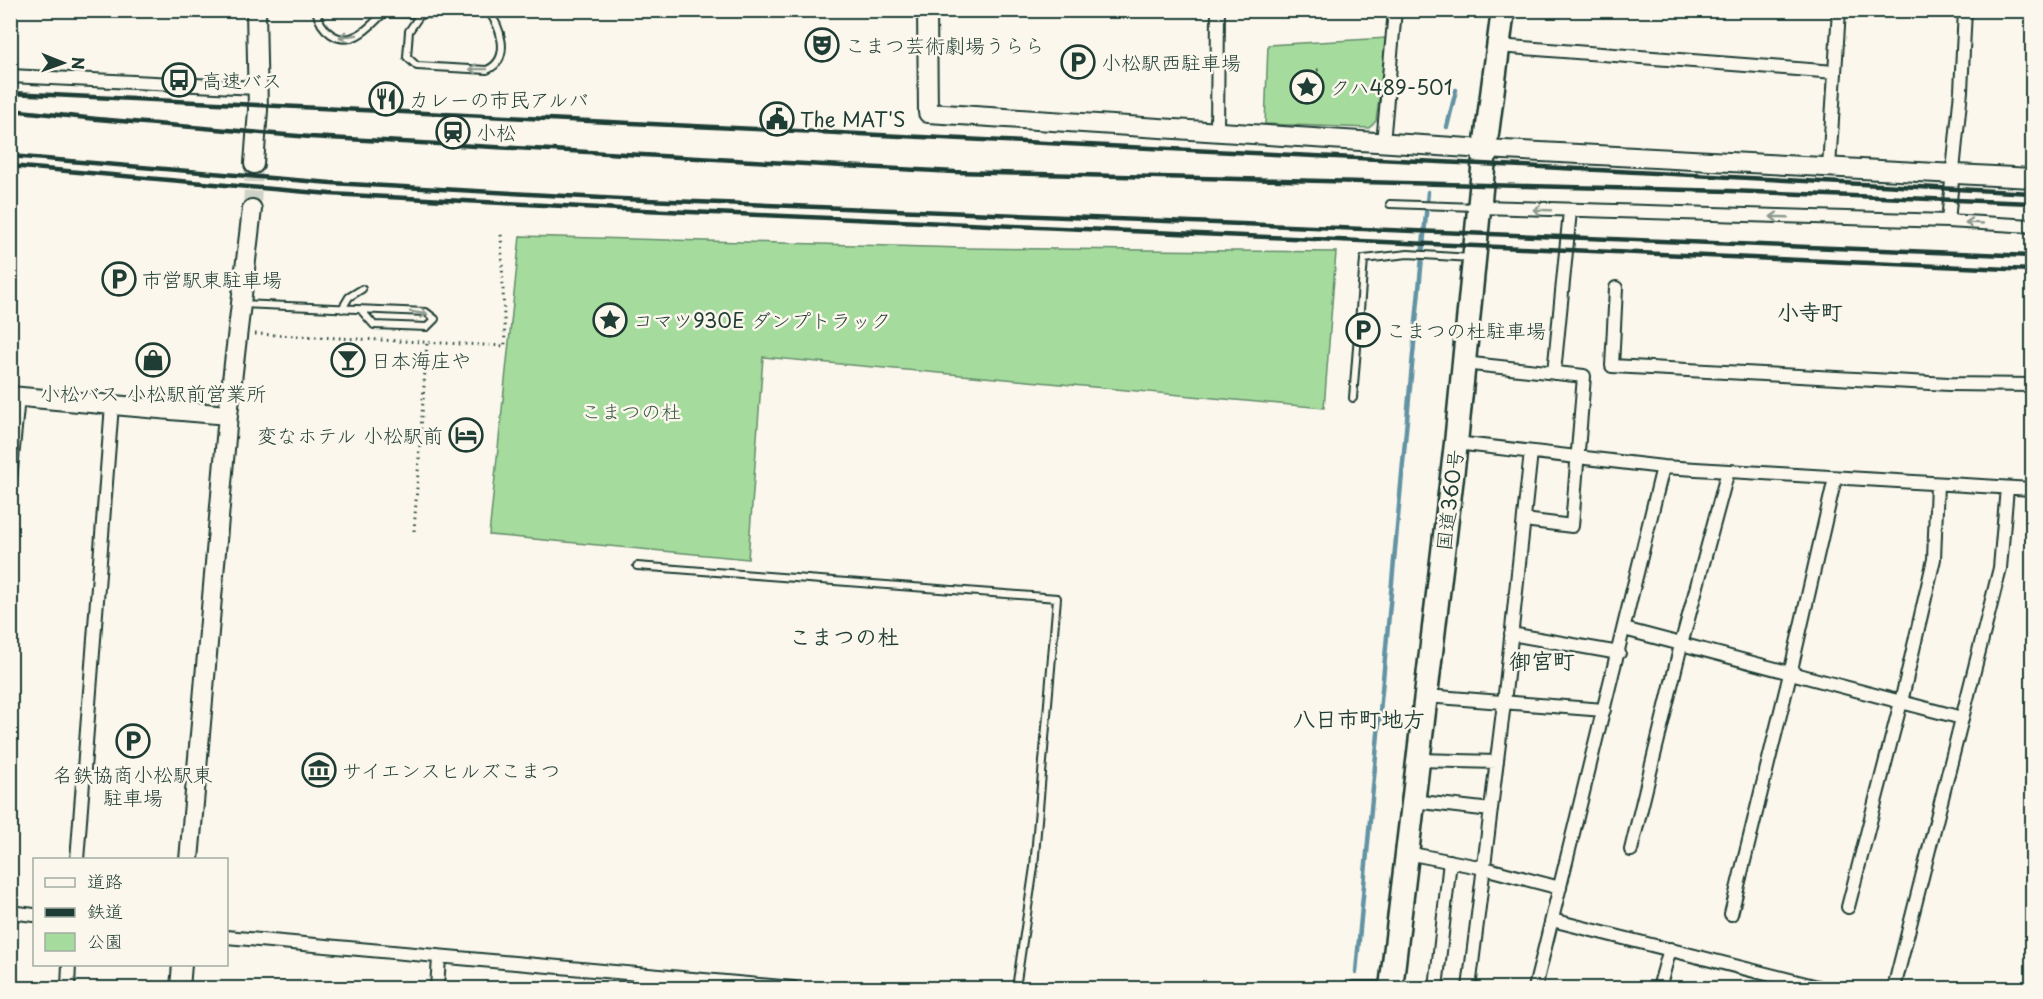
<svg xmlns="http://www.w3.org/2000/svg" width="2043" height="999" viewBox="0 0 2043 999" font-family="'Playpen Sans','Klee One',sans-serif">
  <rect width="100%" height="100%" fill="#fbf7ec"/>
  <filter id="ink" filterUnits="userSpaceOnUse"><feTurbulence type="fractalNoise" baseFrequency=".0167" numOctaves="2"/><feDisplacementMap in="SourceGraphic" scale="12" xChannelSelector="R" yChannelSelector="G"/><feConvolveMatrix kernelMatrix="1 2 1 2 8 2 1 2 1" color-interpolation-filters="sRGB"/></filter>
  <g filter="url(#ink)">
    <path fill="#a6db9e" stroke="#628c69" stroke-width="1.5" d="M1387,38L1376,121L1369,128L1265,124L1268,45Z
      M520,236L964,248L1336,252L1324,408L763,357L748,559L489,535Z"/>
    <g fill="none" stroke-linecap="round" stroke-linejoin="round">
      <path stroke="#6293a4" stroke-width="4.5" d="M1447,127L1456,90
        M1356,972L1428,192"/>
      <path stroke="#cfd2c7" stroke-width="18" stroke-dasharray="18 9" stroke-linecap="butt" d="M252,209L254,164"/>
      <defs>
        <path id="lane" d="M316,10C320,30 338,46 358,35C368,30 376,20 384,13L382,10
          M384,13L465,15L474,10
          M420,15L409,31L407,57L417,66L487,70C512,59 501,26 487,10
          M1390,204L1476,207
          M242,304L426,312L435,319L427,327L374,325L361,310
          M342,309L349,297L362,289
          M1353,398L1364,259L1408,254L1471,258
          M637,566L1057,598L1034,867L1016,988"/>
        <path id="street" d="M1498,46L1835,72
          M10,76L257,88
          M1217,132L1218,10
          M1383,143L1395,10
          M1829,167L1839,10
          M1480,207L1948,221L2032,226
          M1948,221L1961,91L1965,10
          M1616,288L1612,366L1949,384L2032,385
          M1463,363L1584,376L1572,526L1524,520
          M1554,373L1570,211
          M1456,443L1663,467L2032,489
          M10,480L18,397
          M1624,629L1962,718
          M1511,634L1619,653
          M1426,696L1604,710
          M1418,760L1497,762
          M1413,801L1491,810
          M1631,850L1681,645L1728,471
          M1407,853L1484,868L1560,888
          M77,860L112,405
          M1848,907L1901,702L1934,559L1937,484
          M10,912L34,915
          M1731,914L1790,674L1835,478
          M1552,920L1822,988
          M226,937L793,988
          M68,988L69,964
          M437,988L439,958
          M1354,988H1393
          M1436,988L1450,861
          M1469,988L1504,703L1531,452
          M1535,988L1663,467
          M1659,988L1670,949
          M1894,988L2000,568L2007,488"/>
        <path id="secondary" d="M927,10L928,113L1485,149L2032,178
          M254,164L258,110L256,10
          M10,396L228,415L252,209
          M189,860L228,415
          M180,988L182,964"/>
        <path id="highway" d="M1391,988L1456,443L1485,149L1503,10"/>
      </defs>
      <use href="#lane" stroke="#1f3d34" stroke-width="10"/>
      <use href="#street" stroke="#1f3d34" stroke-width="16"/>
      <use href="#secondary" stroke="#1f3d34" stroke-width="22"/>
      <use href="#highway" stroke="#1f3d34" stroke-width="27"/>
      <path stroke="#1f3d34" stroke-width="3" stroke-dasharray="1.5 4.5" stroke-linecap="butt" d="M1317,70H1319
        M255,334L505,346L501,232
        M414,531L427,342"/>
      <use href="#lane" stroke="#fbf7ec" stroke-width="6"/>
      <use href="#street" stroke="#fbf7ec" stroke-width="12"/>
      <use href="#secondary" stroke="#fbf7ec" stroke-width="18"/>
      <use href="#highway" stroke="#fbf7ec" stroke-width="22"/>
      <path stroke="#1f3d34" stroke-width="4.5" d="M10,93L1523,166L2032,193
        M10,110L97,119L310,137L955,172L1730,191L2032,203
        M10,156L331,183L621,199L2032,256
        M10,166L330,194L620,209L2032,270"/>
    </g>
    <defs><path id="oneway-shaft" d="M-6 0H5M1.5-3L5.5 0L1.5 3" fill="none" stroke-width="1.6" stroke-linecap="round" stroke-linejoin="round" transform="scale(1.5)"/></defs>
    <g stroke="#8d9a90">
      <use href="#oneway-shaft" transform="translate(348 36) rotate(173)"/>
      <use href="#oneway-shaft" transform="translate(478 69) rotate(-179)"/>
      <use href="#oneway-shaft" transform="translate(1542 210) rotate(-178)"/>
      <use href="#oneway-shaft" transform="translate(1779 217) rotate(-178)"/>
      <use href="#oneway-shaft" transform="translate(1974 223) rotate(-177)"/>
      <use href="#oneway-shaft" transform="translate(419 313) rotate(9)"/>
    </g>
  </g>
  <defs>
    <symbol id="theatre-ring" viewBox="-11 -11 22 22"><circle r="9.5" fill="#fbf7ec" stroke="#1f3d34" stroke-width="1.5"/><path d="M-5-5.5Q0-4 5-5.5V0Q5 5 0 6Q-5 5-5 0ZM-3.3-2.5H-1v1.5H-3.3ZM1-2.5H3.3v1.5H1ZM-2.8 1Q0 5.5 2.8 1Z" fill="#1f3d34"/></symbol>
    <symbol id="parking-ring" viewBox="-11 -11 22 22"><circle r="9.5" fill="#fbf7ec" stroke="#1f3d34" stroke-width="1.5"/><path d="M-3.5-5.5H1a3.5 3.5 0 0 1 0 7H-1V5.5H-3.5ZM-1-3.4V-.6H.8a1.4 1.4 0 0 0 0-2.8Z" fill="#1f3d34"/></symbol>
    <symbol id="bus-ring" viewBox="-11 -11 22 22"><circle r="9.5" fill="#fbf7ec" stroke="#1f3d34" stroke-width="1.5"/><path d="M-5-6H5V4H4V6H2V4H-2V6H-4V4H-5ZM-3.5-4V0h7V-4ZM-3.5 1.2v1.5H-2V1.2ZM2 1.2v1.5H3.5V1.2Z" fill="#1f3d34"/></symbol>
    <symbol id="sight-ring" viewBox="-11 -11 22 22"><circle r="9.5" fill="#fbf7ec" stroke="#1f3d34" stroke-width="1.5"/><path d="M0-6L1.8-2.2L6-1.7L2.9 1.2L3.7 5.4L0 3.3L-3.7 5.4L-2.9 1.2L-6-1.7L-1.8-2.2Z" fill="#1f3d34"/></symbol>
    <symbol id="restaurant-ring" viewBox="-11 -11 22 22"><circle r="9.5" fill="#fbf7ec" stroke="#1f3d34" stroke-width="1.5"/><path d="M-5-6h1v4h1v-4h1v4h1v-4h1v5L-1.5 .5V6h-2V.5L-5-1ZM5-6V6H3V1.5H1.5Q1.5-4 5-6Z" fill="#1f3d34"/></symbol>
    <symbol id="civic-ring" viewBox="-11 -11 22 22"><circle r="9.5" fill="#fbf7ec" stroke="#1f3d34" stroke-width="1.5"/><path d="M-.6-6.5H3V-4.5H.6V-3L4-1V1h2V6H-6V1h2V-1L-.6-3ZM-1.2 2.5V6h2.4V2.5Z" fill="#1f3d34"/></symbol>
    <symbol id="station-ring" viewBox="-11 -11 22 22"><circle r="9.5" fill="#fbf7ec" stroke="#1f3d34" stroke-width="1.5"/><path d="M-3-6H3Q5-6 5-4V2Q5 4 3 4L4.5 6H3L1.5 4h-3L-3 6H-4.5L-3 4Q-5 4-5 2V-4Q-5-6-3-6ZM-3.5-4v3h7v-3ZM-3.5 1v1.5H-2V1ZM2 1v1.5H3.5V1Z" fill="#1f3d34"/></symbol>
    <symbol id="shop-ring" viewBox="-11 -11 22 22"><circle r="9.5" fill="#fbf7ec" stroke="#1f3d34" stroke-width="1.5"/><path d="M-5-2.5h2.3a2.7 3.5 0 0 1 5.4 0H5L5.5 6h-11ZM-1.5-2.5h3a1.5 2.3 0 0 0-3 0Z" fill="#1f3d34"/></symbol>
    <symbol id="bar-ring" viewBox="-11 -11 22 22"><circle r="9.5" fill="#fbf7ec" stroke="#1f3d34" stroke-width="1.5"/><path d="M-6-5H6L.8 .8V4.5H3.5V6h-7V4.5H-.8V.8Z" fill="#1f3d34"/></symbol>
    <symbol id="hotel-ring" viewBox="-11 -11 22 22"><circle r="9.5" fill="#fbf7ec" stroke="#1f3d34" stroke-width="1.5"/><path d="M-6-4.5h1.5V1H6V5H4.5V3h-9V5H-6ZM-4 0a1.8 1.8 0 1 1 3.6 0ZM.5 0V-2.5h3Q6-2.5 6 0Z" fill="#1f3d34"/></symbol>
    <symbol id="museum-ring" viewBox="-11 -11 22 22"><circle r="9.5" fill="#fbf7ec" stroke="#1f3d34" stroke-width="1.5"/><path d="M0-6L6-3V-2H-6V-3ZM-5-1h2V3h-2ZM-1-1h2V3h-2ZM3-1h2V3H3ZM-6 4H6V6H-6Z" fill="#1f3d34"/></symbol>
  </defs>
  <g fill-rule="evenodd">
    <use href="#theatre-ring" x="803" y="26" width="38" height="38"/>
    <use href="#parking-ring" x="1059" y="43" width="38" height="38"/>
    <use href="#bus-ring" x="160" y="61" width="38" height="38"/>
    <use href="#sight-ring" x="1288" y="68" width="38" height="38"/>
    <use href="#restaurant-ring" x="367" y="80" width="38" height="38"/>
    <use href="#civic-ring" x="758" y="100" width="38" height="38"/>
    <use href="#station-ring" x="434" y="113" width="38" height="38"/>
    <use href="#parking-ring" x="100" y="260" width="38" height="38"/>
    <use href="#sight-ring" x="591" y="301" width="38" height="38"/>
    <use href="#parking-ring" x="1344" y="311" width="38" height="38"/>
    <use href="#shop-ring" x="134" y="341" width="38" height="38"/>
    <use href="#bar-ring" x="329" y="341" width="38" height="38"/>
    <use href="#hotel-ring" x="447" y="416" width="38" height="38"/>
    <use href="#parking-ring" x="114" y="722" width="38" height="38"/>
    <use href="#museum-ring" x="300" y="751" width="38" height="38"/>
  </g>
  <g text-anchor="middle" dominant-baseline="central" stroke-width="5" stroke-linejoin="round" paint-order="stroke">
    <g font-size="20" fill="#1f3d34" stroke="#fbf7ec" text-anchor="start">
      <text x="845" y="45">こまつ芸術劇場うらら</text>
      <text x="1101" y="62">小松駅西駐車場</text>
      <text x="202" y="80">高速バス</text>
      <text x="1330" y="87">クハ489-501</text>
      <text x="409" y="99">カレーの市民アルバ</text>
      <text x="800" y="119">The MAT'S</text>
      <text x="476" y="132">小松</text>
      <text x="142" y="279">市営駅東駐車場</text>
      <text x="633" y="320">コマツ930E ダンプトラック</text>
      <text x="1386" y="330">こまつの杜駐車場</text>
      <text x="371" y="360">日本海庄や</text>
      <text x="153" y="393" text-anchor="middle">小松バス 小松駅前営業所</text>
      <text x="443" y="435" text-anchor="end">変なホテル 小松駅前</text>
      <text x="342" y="770">サイエンスヒルズこまつ</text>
      <text x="133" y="774" text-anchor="middle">名鉄協商小松駅東<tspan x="133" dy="23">駐車場</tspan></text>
    </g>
    <g font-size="20" fill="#3a5d49" stroke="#fbf7ec">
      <text x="631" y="411">こまつの杜</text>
    </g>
    <g font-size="20" fill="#1f3d34" stroke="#fbf7ec">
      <text transform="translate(1449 500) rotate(-83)">国道360号</text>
    </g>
    <g font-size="22" font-weight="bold" fill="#1f3d34" stroke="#fbf7ec">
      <text x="1810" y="310">小寺町</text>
      <text x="844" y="635">こまつの杜</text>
      <text x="1542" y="659">御宮町</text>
      <text x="1359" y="717">八日市町地方</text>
    </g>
  </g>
  <rect width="2043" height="999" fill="none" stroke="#fbf7ec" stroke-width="36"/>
  <rect x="18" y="18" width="2007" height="963" fill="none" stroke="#1f3d34" stroke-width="2" filter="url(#ink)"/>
  <rect x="33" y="858" width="195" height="108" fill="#fbf7ec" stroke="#a3ada2" stroke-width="1.5"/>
  <rect x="45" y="878" width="30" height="9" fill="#fbf7ec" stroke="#a3ada2" stroke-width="1.5"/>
  <text x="87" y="888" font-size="18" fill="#1f3d34">道路</text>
  <rect x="45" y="908" width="30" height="9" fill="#1f3d34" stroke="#a3ada2" stroke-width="1.5"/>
  <text x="87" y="918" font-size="18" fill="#1f3d34">鉄道</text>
  <rect x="45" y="933" width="30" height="18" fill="#a6db9e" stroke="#a3ada2" stroke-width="1.5"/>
  <text x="87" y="948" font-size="18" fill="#1f3d34">公園</text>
  <g transform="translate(63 63) rotate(91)" stroke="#fbf7ec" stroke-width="4.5" paint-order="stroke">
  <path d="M0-4.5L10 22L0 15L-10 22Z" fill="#1f3d34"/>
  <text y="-9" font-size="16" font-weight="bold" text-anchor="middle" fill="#1f3d34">N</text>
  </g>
</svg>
